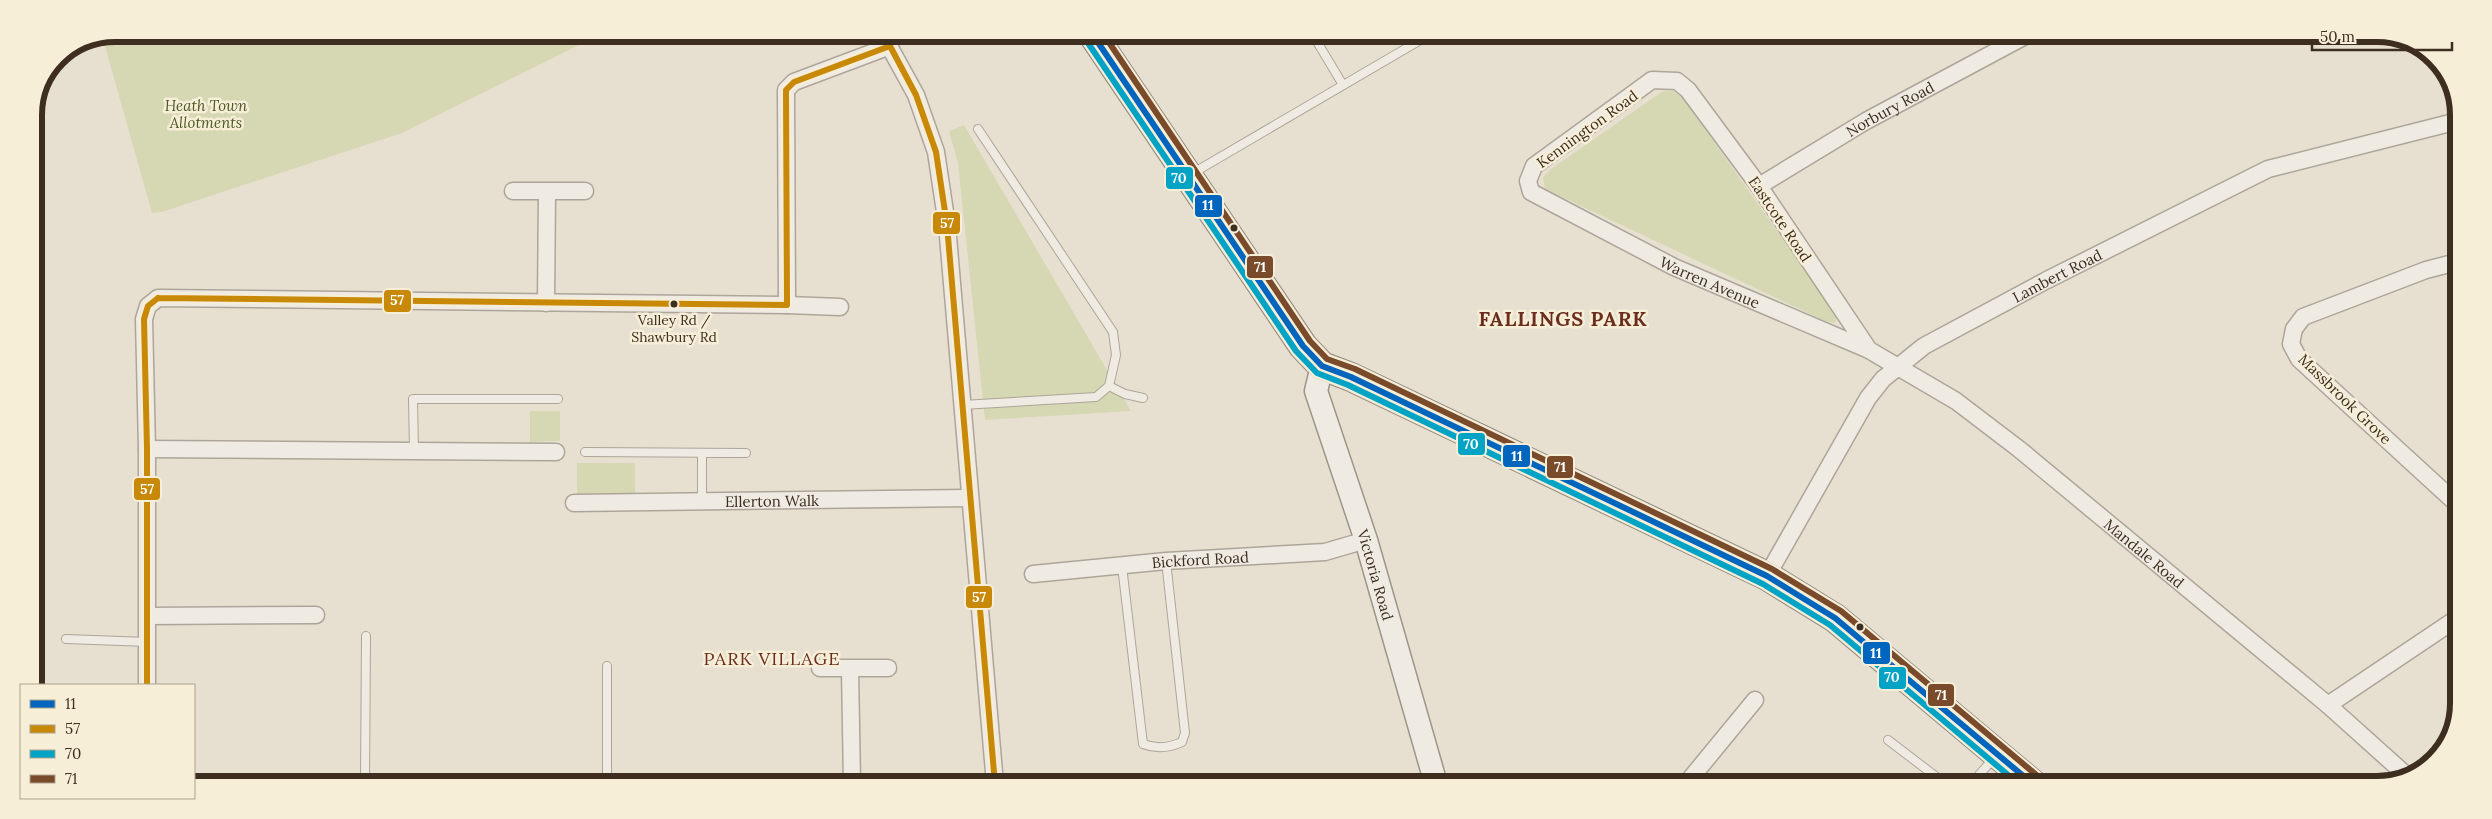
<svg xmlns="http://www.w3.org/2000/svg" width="2492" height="819" viewBox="0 0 2492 819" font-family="Lora,serif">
  <rect width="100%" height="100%" fill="#e7e0d1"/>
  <path fill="#d6d7b3" d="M116,34H601L402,133L162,212L152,213L103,39Z
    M1663,91H1673L1683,98L1837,316L1835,323L1825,321L1545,189L1543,177L1551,169Z
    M964,125L1131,411L985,420L958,163L949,131Z
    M530,411H560V441L530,442Z
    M577,463H635V493L577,494Z"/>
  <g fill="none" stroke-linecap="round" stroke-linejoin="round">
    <defs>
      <path id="lane" d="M1313,35L1343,85
        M1193,173L1429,35
        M1109,386L1125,394L1143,398
        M962,405L1096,397L1109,386L1116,355L1113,332L978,129
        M414,451L413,399H558
        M585,452L746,453
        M702,501V453
        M1122,566L1143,744C1156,749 1169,748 1182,742L1185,733L1166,561
        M66,639L148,642
        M607,666V783
        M1888,740L1947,785
        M365,783L366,636
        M1970,785L1994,758"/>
      <g id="street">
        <path d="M883,35L916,95L936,152L947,225L995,784"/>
        <path id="s1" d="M1759,186L1866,121L2025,36"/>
        <path d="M513,191H585"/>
        <path d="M546,303L547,192"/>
        <path d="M787,305L840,307"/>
        <path id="s2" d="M1869,350L1759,186L1688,90L1677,81L1652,80L1534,166L1528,181L1531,192L1674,267L1869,350L1956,401L2019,449L2328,705L2406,775"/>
        <path d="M147,449L556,452"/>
        <path id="s3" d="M574,503L969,498"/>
        <path d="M2456,503L2299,359L2291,344L2294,329L2303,317L2426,270L2457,262"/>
        <path id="s4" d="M1033,574L1166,561L1325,552L1366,540"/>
        <path id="s5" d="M1767,576L1868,398L1883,379L1924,346L2047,280L2268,169L2458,121"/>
        <path d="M148,616L316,615"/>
        <path d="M820,668H888"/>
        <path d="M850,669L852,783"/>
        <path d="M147,685V449L144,319L148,306L158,298L787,305L786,90L794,82L890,46"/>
        <path d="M2328,705L2456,619"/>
        <path d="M1686,784L1755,700"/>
      </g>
      <g id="secondary">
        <path id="s6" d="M1322,366L1316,391L1366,540L1436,784"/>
      </g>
      <path id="highway" d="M1093,35L1303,346L1322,366L1351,377L1767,576L1835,618L2034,785"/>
    </defs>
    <use href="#lane" stroke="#ada599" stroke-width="10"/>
    <use href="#street" stroke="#ada599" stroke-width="19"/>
    <use href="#secondary" stroke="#9c958a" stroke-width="25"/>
    <use href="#highway" stroke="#928b80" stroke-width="30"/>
    <use href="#lane" stroke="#efebe3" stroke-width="8"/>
    <use href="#street" stroke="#efebe3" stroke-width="16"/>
    <use href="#secondary" stroke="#efebe3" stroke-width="22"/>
    <use href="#highway" stroke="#dad1c2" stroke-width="28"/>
    <defs>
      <path id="bus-1" d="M1093,35L1303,346L1322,366L1351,377L1767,576L1835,618L2034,785"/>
      <path id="bus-2" d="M890,46L916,95L936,152L947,225L995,784
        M158,298L787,305L786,90L794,82L890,46
        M147,685V449L144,319L148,306L158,298"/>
      <path id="bus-3" d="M1086,40L1296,351L1317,373L1348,385L1763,584L1830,625L2020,785"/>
      <path id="bus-4" d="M1104,35L1310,341L1327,359L1355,369L1772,569L1841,611L2040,778"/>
    </defs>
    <use href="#bus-1" stroke="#f7eed8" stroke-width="10"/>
    <use href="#bus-2" stroke="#f7eed8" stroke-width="10"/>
    <use href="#bus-3" stroke="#f7eed8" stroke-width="10"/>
    <use href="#bus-4" stroke="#f7eed8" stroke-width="10"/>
    <use href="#bus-1" stroke="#0065bd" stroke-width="6"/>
    <use href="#bus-2" stroke="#c88808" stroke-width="6"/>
    <use href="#bus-3" stroke="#03a3c5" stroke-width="6"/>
    <use href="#bus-4" stroke="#7a4b2a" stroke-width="6"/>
  </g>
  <g fill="#3d2e20" stroke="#f7eed8" stroke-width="2">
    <circle cx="1234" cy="228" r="4.5"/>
    <circle cx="674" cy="304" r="4.5"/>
    <circle cx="1860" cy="627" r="4.5"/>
  </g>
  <g text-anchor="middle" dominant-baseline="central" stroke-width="5" stroke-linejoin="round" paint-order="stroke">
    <g font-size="14" fill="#3d2e20" stroke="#f7eed8">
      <text x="674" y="320">Valley Rd /<tspan x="674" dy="17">Shawbury Rd</tspan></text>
    </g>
    <g font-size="15" font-style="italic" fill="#4d5a26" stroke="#f7eed8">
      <text x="206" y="105">Heath Town<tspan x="206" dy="17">Allotments</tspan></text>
    </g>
    <g font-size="15" fill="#3d2e20" stroke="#f7eed8">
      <text stroke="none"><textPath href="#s1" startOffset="152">Norbury Road</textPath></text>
      <text transform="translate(1587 129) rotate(-36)">Kennington Road</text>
      <text transform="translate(1780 219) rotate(56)">Eastcote Road</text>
      <text stroke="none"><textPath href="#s5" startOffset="432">Lambert Road</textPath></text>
      <text stroke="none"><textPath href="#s2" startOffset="730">Warren Avenue</textPath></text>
      <text transform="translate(2345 399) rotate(44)">Massbrook Grove</text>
      <text stroke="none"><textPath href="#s3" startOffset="198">Ellerton Walk</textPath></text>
      <text stroke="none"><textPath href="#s2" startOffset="1246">Mandale Road</textPath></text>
      <text stroke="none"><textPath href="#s4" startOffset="168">Bickford Road</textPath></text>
      <text stroke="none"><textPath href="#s6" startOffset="219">Victoria Road</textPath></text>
    </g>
    <g font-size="18" letter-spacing="1" fill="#6b2e1e" stroke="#f7eed8">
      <text x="772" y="658">PARK VILLAGE</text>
    </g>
    <g font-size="20" font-weight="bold" letter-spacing="1" fill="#6b2e1e" stroke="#f7eed8">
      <text x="1563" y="318">FALLINGS PARK</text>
    </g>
  </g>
  <path d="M0 0H2492V819H0ZM115 42H2377A73 73 0 0 1 2450 115V703A73 73 0 0 1 2377 776H115A73 73 0 0 1 42 703V115A73 73 0 0 1 115 42Z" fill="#f7eed8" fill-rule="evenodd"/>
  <path fill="none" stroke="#3d2e20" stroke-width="6" d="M115 42H2377A73 73 0 0 1 2450 115V703A73 73 0 0 1 2377 776H115A73 73 0 0 1 42 703V115A73 73 0 0 1 115 42Z"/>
  <g stroke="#f7eed8" stroke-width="2">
    <rect x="1165" y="166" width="29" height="24" rx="5" fill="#03a3c5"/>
    <rect x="1194" y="194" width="29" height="24" rx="5" fill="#0065bd"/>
    <rect x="932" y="211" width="29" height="24" rx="5" fill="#c88808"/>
    <rect x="1246" y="255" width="28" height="24" rx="5" fill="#7a4b2a"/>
    <rect x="383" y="289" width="29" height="24" rx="5" fill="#c88808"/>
    <rect x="1457" y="432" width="29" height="24" rx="5" fill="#03a3c5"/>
    <rect x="1502" y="444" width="29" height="24" rx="5" fill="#0065bd"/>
    <rect x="1546" y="455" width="28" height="24" rx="5" fill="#7a4b2a"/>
    <rect x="133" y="477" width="28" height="24" rx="5" fill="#c88808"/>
    <rect x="965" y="585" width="28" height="24" rx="5" fill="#c88808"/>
    <rect x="1862" y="641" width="29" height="24" rx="5" fill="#0065bd"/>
    <rect x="1878" y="666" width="29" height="24" rx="5" fill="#03a3c5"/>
    <rect x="1927" y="683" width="28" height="24" rx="5" fill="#7a4b2a"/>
  </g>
  <g font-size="14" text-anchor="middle" font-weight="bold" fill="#fff">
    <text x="1179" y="183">70</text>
    <text x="1208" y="210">11</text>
    <text x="947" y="228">57</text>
    <text x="1260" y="272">71</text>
    <text x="397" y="305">57</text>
    <text x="1471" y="449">70</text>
    <text x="1517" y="461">11</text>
    <text x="1560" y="472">71</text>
    <text x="147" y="494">57</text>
    <text x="979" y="602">57</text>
    <text x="1876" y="658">11</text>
    <text x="1892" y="682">70</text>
    <text x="1941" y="700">71</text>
  </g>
  <rect x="20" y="684" width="175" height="115" fill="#f7eed8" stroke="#ada18e"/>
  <rect x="30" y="700" width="25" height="8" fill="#0065bd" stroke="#ada18e"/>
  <text x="65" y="709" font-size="15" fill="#3d2e20">11</text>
  <rect x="30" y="725" width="25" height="8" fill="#c88808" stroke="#ada18e"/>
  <text x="65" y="734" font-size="15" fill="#3d2e20">57</text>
  <rect x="30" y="750" width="25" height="8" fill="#03a3c5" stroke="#ada18e"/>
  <text x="65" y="759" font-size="15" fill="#3d2e20">70</text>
  <rect x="30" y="775" width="25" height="8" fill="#7a4b2a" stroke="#ada18e"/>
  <text x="65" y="784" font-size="15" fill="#3d2e20">71</text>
  <path d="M2312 42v8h140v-8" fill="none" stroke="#3d2e20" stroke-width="2.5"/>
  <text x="2320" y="42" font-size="15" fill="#3d2e20" stroke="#f7eed8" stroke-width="4" paint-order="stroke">50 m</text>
</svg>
